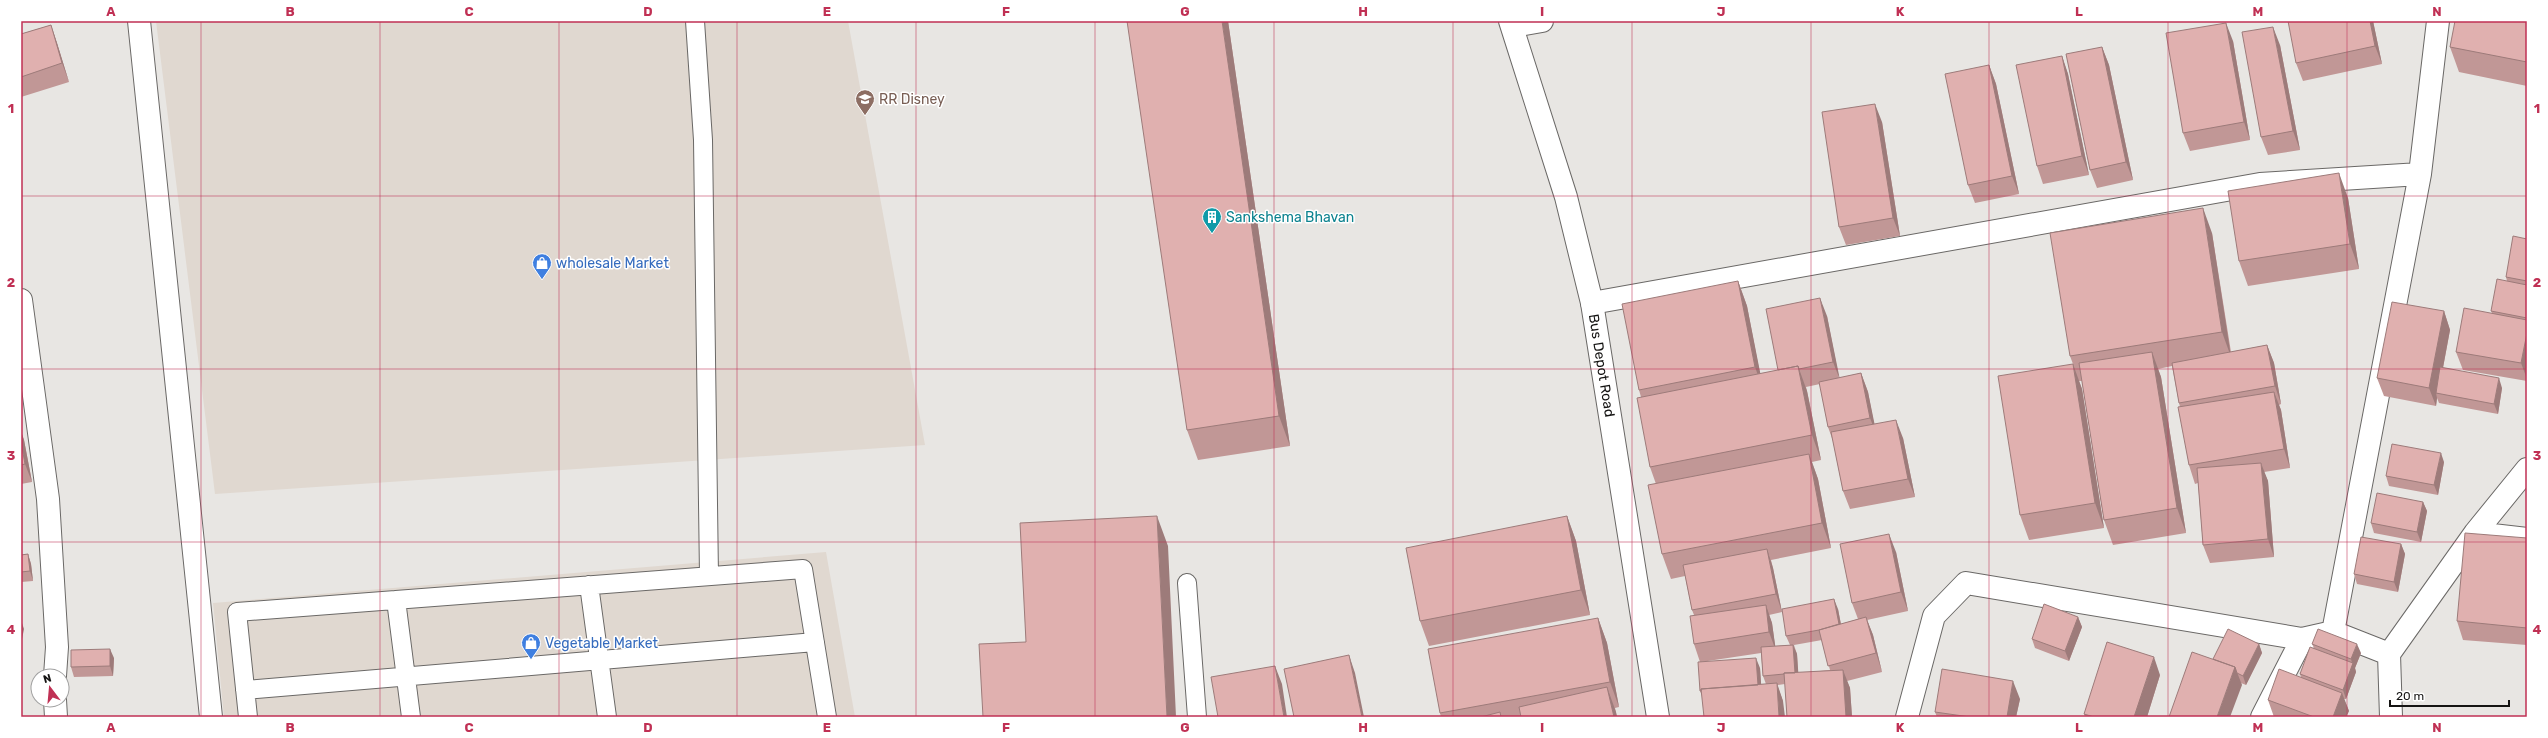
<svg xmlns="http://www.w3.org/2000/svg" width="2548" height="738" viewBox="0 0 2548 738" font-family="Rubik,sans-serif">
  <rect width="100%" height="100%" fill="#e8e6e3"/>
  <path fill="#e0d8d0" d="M156,21H848L925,445L215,494Z
    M826,552L855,717H224L213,603Z"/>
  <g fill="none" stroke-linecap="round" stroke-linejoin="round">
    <defs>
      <path id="service" d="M695,21L703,140L709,576
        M1187,583L1197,717
        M589,585L607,717
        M396,600L411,717
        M245,690L815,642
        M248,717L237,612L803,569L827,717"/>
      <path id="minor" d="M139,21L211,717
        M1513,26L1542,21
        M21,300L48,499L57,647L55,676
        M1592,303L2260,184L2420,174
        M2475,533L2527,539
        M2333,632L2389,654L2475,533L2527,469
        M2389,654L2391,717
        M55,700L56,717
        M1907,717L1934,616L1966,583L2302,639
        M2262,717L2302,639L2333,632L2420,174L2438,21"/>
      <g id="tertiary">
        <path id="s1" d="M1510,21L1566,197L1592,303L1658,717"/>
      </g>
    </defs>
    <use href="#service" stroke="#6a6866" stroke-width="20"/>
    <use href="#minor" stroke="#6a6866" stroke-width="24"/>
    <use href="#tertiary" stroke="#6a6866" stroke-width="24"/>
    <use href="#service" stroke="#fff" stroke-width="18"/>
    <use href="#minor" stroke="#fff" stroke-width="22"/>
    <use href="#tertiary" stroke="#fff" stroke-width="22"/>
  </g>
  <path fill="#c19796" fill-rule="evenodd" d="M1228,21L1290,446L1198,460L1187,430Z
    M2373,21L2382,64L2303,81L2296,63Z
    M2527,21V86L2459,72L2450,47Z
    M51,25L57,43L69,82L21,97V34Z
    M2233,41L2250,140L2190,151L2183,133Z
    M2280,45L2300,150L2268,155L2261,137Z
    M2102,47L2109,65L2133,180L2097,188L2090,170Z
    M2062,56L2068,74L2089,175L2043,184L2037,166Z
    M1989,65L1996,84L2019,194L1975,203L1968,185Z
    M1882,122L1900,236L1846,245L1839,227Z
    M2348,198L2359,269L2248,286L2239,261Z
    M2212,233L2231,352L2267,345L2274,363L2281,404L2279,405L2281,410L2290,468L2264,472L2268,481L2274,557L2210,563L2203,545L2198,483L2195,484L2189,465L2180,407L2179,403L2172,366L2158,369L2161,377L2186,533L2113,545L2104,520L2082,381H2079L2082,389L2104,528L2029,540L2020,515L2073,364L2070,356Z
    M2527,239V381L2463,370L2456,352L2492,313L2491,311L2507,281L2506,277Z
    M1738,281L1747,306L1760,374L1778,370L1827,316L1839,378L1861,373L1868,392L1874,424L1903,438L1915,497L1850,509L1843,491L1833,441L1828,427L1820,384L1806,387L1807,391L1821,460L1812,462L1818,479L1831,548L1771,560L1773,568L1782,612L1769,615L1772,623L1775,646L1790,645L1786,636L1838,609L1841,624L1858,619L1852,603L1896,552L1908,611L1867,620L1873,635L1882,672L1847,681L1850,688L1852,717H1787L1785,684L1777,685L1783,701L1702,696L1700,691V662L1694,644V615L1692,610L1685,576L1671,579L1662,554L1656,484L1650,467L1641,397L1639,390ZM1822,640L1830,670L1798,673L1797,654L1794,645ZM1761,653L1763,676L1766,684H1761L1760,668L1701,662Z
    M2444,311L2450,330L2443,368L2502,388L2498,414L2439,403L2437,398L2436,406L2384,396L2377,378Z
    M21,431L24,440L32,482L21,484Z
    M2444,462L2438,495L2389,486L2386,476Z
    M2423,502L2427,511L2421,542L2374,533L2371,523Z
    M1567,516L1576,541L1590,615L1429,646L1420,621Z
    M2527,538V645L2463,640L2457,621Z
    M2401,544L2405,554L2398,592L2357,584L2354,574Z
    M28,554L31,564L33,581L21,582V555Z
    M2078,617L2082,627L2069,661L2035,648L2032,639Z
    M1598,618L1607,643L1619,707L1615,708L1617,717H1441L1440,713Z
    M2259,644L2262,653L2246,685L2241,683L2242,685L2213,659Z
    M2312,644L2361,653L2355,668L2356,672L2346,699H2344L2349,711L2346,717H2274L2268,700L2301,677L2300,674L2314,648Z
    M114,658L113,676L74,677L71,667Z
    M2160,675L2147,717H2085L2084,714Z
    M2020,699L2016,717H1937L1935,712Z"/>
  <path fill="#9d7b7a" d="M1222,21H1228L1290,446L1279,416Z
    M2370,21H2373L2382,64L2375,46Z
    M2226,23L2233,41L2250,140L2244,122Z
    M51,25L57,43L69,82L62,63Z
    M2273,27L2280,45L2300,150L2293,131Z
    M2102,47L2109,65L2133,180L2126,162Z
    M2062,56L2068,74L2089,175L2082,156Z
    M1989,65L1996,84L2019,194L2012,176Z
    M1875,104L1882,122L1900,236L1893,218Z
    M2339,173L2348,198L2359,269L2350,244Z
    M2203,208L2212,233L2231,357L2222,332Z
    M1738,281L1747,306L1764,392L1755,367Z
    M1820,298L1827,316L1840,380L1833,362Z
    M2444,311L2450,330L2438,394L2436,393L2437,398L2436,406L2429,388Z
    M2527,333V379L2521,363Z
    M2267,345L2274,363L2281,404L2275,386Z
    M2152,352L2161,377L2186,533L2177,508Z
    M2073,364L2082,389L2104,528L2095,503Z
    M1798,366L1807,391L1821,460L1812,435Z
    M1861,373L1868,392L1877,436L1870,418Z
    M2499,378L2502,388L2498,414L2494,404Z
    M2274,392L2281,410L2290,468L2284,449Z
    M1896,420L1903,438L1915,497L1908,479Z
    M21,431L24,440L32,482L25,464L21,442Z
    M2441,453L2444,462L2438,495L2434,485Z
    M1809,454L1818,479L1831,548L1822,523Z
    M2261,463L2268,481L2274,557L2268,539Z
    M2423,502L2427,511L2421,542L2417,532Z
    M1157,516L1168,546L1176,717H1167Z
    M1567,516L1576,541L1590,615L1581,590Z
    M1889,534L1896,552L1908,611L1901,592Z
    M2401,544L2405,554L2398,592L2394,582Z
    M1767,549L1773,568L1782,612L1776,594Z
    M28,554L31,564L33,581L30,571Z
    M1834,599L1838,609L1843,636L1839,627Z
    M1766,605L1772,623L1776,651L1769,632Z
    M1866,617L1873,635L1882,672L1876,653Z
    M2078,617L2082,627L2069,661L2065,651Z
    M1598,618L1607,643L1619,707L1610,682Z
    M21,620L24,629L21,644Z
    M2259,644L2262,653L2246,685L2243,676Z
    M2357,644L2361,653L2355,668L2356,672L2346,699L2343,690L2352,663L2351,659Z
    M1793,645L1797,654L1799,683L1795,674Z
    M110,649L114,658L113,676L110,666Z
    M1349,655L1355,673L1364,717H1362Z
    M2154,657L2160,675L2147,717H2134Z
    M1756,658L1760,668L1762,697L1758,687Z
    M1275,666L1282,684L1287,717H1284Z
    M2235,667L2242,685L2230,717H2217Z
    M1843,670L1850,688L1852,717H1846Z
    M2013,681L2020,699L2016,717H2007Z
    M1777,683L1783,701L1785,717H1779Z
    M1607,687L1616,712L1617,717H1614Z
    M2342,693L2349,711L2346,717H2333Z"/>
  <path fill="#e0b0af" stroke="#9d7b7a" d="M1127,21H1222L1279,416L1187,430Z
    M2288,21H2370L2375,46L2296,63Z
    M2455,21H2527V62L2450,47Z
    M2226,23L2244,122L2183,133L2166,33Z
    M51,25L62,63L21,77V34Z
    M2273,27L2293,131L2261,137L2242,32Z
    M2102,47L2126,162L2090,170L2066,54Z
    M2062,56L2082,156L2037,166L2016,65Z
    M1989,65L2012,176L1968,185L1945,74Z
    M1875,104L1893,218L1839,227L1822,112Z
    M2339,173L2350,244L2239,261L2228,191Z
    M2203,208L2222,332L2070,356L2050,233Z
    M2513,236L2527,239V281L2506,277Z
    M2497,279L2527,285V318L2491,311Z
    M1738,281L1755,367L1639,390L1622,304Z
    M1820,298L1833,362L1799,369L1798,366L1778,370L1766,309Z
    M2392,302L2444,311L2429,388L2377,378Z
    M2464,308L2527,320V333L2521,363L2456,352Z
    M2267,345L2275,386L2179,403L2172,363Z
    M2152,352L2177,508L2104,520L2079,363Z
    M2073,364L2095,503L2020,515L1998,376Z
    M1798,366L1812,435L1650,467L1637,398Z
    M2440,367L2499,378L2494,404L2436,393Z
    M1861,373L1870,418L1828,427L1819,382Z
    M2274,392L2284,449L2189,465L2178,407Z
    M1896,420L1908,479L1843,491L1831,432Z
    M21,442L25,464L21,465Z
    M2392,444L2441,453L2434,485L2386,476Z
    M1809,454L1822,523L1662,554L1648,485Z
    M2261,463L2268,539L2203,545L2197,468Z
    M2377,493L2423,502L2417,532L2371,523Z
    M1157,516L1167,717H983L979,644L1026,642L1020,523Z
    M1567,516L1581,590L1420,621L1406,548Z
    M2465,533L2527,538V628L2457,621Z
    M1889,534L1901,592L1852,603L1840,544Z
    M2361,537L2401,544L2394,582L2354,574Z
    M1767,549L1776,594L1692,610L1683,565Z
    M28,554L30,571L21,572V555Z
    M1834,599L1839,624L1819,630L1786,636L1782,609Z
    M2044,604L2078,617L2065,651L2032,639Z
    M1766,605L1769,632L1694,644L1690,616Z
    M1866,617L1876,653L1828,666L1819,630Z
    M1598,618L1610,682L1440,713L1428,649Z
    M2228,629L2259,644L2243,676L2237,673L2235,667L2213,659Z
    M2318,629L2357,644L2351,659L2312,644Z
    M2107,642L2154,657L2134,717H2094L2084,714Z
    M1793,645L1795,673H1784V674L1763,676L1761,647Z
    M2310,647L2353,663L2343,690L2300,674Z
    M110,649V666L71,667V650Z
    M2192,652L2235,667L2217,717H2169Z
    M1349,655L1362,717H1294L1284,669Z
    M1756,658L1758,685L1701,689V691H1700L1698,662Z
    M1275,666L1284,717H1218L1211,677Z
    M1942,669L2013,681L2007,717H1970L1935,712Z
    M2279,669L2342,693L2333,717H2314L2268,700Z
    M1843,670L1846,717H1787L1784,673Z
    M1777,683L1779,717H1704L1701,689Z
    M1607,687L1614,717H1521L1519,707Z
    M1500,712L1501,717H1481Z"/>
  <path fill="none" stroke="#c03054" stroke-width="1" stroke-opacity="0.55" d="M201,21V717M380,21V717M559,21V717M737,21V717M916,21V717M1095,21V717M1274,21V717M1453,21V717M1632,21V717M1811,21V717M1989,21V717M2168,21V717M2347,21V717M21,196H2527M21,369H2527M21,542H2527"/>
  <defs>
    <symbol id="school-pin" viewBox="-11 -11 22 30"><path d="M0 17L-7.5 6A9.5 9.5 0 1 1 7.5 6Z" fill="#8d6e63" stroke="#fff"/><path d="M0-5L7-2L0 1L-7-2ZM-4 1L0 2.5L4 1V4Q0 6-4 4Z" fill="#fff"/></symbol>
    <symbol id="building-pin" viewBox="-11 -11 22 30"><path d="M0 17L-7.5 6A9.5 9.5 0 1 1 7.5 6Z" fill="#0f9aa8" stroke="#fff"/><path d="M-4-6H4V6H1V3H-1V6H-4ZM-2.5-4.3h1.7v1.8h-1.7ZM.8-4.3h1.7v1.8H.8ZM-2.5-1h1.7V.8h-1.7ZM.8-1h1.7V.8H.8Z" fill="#fff"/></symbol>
    <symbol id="shop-pin" viewBox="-11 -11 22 30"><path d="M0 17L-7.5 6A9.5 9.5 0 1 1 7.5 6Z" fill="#3f7fe0" stroke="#fff"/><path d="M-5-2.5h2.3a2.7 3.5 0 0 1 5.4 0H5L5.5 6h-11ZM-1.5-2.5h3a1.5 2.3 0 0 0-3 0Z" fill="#fff"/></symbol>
  </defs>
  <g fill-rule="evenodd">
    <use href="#school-pin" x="854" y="88" width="22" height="30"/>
    <use href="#building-pin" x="1201" y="206" width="22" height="30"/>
    <use href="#shop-pin" x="531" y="252" width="22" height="30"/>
    <use href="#shop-pin" x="520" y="632" width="22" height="30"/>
  </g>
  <g text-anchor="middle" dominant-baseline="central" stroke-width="3" stroke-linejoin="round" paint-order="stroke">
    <g font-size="14" fill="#785e54" stroke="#fff" text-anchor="start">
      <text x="879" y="99">RR Disney</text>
    </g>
    <g font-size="14" fill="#0d838f" stroke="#fff" text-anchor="start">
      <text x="1226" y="217">Sankshema Bhavan</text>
    </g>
    <g font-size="14" fill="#366cbe" stroke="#fff" text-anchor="start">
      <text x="556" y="263">wholesale Market</text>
      <text x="545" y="643">Vegetable Market</text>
    </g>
    <g font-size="14" fill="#151413" stroke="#fff">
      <text stroke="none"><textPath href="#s1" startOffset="357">Bus Depot Road</textPath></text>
    </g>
  </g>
  <rect width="2548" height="738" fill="none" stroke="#ffffff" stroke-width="44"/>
  <g transform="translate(50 688) rotate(344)"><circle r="19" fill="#ffffff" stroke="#a1a1a1"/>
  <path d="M0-3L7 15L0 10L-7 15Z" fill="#c03054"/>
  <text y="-6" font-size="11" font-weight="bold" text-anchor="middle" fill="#151413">N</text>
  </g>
  <path d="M2390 700v6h119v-6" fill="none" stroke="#151413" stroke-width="2"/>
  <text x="2396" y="700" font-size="12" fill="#151413" stroke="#ffffff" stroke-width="3" paint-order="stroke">20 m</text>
  <rect x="22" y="22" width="2504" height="694" fill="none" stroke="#c03054" stroke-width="1.5"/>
  <g font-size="13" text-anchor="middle" font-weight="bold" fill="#c03054">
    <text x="111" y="16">A</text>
    <text x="290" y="16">B</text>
    <text x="469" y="16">C</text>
    <text x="648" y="16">D</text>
    <text x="827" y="16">E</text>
    <text x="1006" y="16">F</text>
    <text x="1185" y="16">G</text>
    <text x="1363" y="16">H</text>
    <text x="1542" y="16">I</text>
    <text x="1721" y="16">J</text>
    <text x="1900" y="16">K</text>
    <text x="2079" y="16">L</text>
    <text x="2258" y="16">M</text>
    <text x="2437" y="16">N</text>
    <text x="11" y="113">1</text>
    <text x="2537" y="113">1</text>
    <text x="11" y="287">2</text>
    <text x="2537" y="287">2</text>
    <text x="11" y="460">3</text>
    <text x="2537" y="460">3</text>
    <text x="11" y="634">4</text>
    <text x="2537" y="634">4</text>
    <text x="111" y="732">A</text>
    <text x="290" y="732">B</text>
    <text x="469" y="732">C</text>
    <text x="648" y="732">D</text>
    <text x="827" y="732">E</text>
    <text x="1006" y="732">F</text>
    <text x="1185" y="732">G</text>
    <text x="1363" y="732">H</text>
    <text x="1542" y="732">I</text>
    <text x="1721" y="732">J</text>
    <text x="1900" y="732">K</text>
    <text x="2079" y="732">L</text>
    <text x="2258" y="732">M</text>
    <text x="2437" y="732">N</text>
  </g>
</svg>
